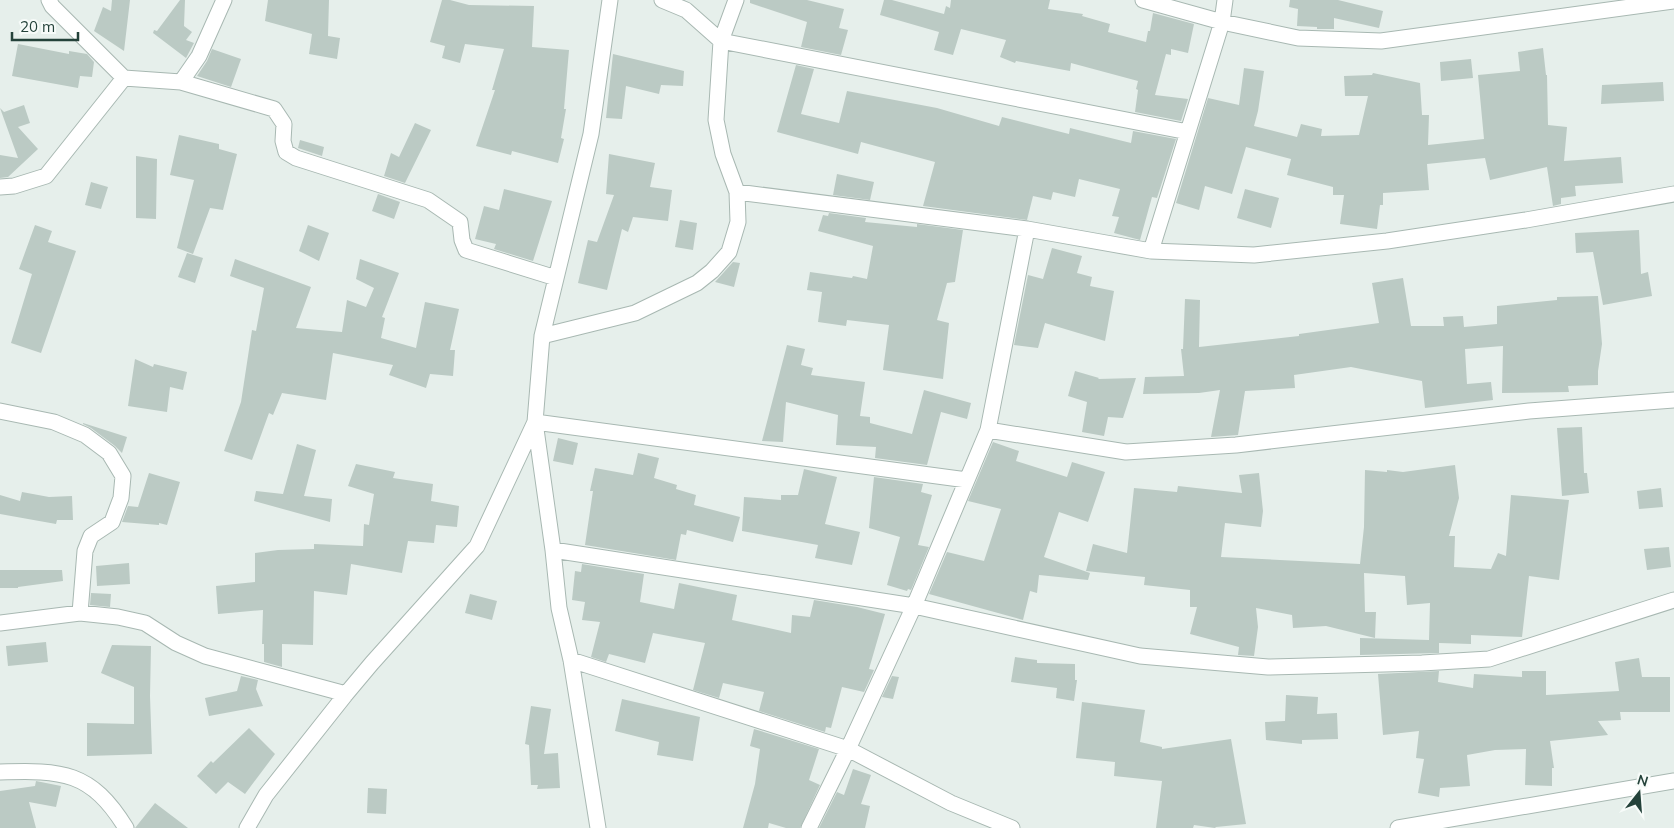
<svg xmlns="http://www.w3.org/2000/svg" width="1674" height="828" viewBox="0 0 1674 828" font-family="Mulish,sans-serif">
  <rect width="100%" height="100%" fill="#e6efeb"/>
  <path fill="#bbcac4" d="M112,0H130L124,51L94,31L103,7L111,11Z
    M180,0H185L184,26L192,32L186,40L194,43L186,58L153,33L154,30L157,31Z
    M268,0H329L328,36L340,38L337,59L309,54L312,34L265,21Z
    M442,0H450L469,5L534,6L532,47L569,50L564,109H566L561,138L564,139L558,163L512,151L511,155L476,146L495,90H492L504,49L465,44L460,63L442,58L445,46L430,42Z
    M750,0H807L844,9L839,28L848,30L841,55L801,47L807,22L750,3Z
    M884,0H892L944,14L946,6L950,8L951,0H1050L1048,9L1083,14L1082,16L1110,24L1108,32L1146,42L1148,31H1150L1153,13L1194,24L1188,53L1171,49V55L1166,54L1155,95L1188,99L1181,121L1135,112L1138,90L1136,89L1138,81L1071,63L1070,71L1016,61L1015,63L1000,57L1006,40L961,29L953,55L934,50L939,32L880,15Z
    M1290,0H1338L1383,11L1379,28L1334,18V29H1317V27L1297,26L1298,9L1289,7Z
    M18,44L69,54V51L87,54L94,62L92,77L80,76L78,88L12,76Z
    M1543,48L1546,75H1547L1548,125L1567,127L1564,161L1621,157L1623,183L1575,186L1576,196L1561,198V204L1553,206L1547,167L1490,180L1485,158L1427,164L1429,190L1383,193V205H1380L1377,229L1340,224L1344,195H1333V187L1287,175L1291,159L1246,147L1232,194L1205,186L1199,210L1176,203L1208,98L1239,105L1244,68L1264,71L1258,111L1254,126L1297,137L1301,124L1322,129L1321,136L1359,135L1368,96H1345L1344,76L1372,75L1373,73L1420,83L1422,115H1429L1428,145L1484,139L1478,75L1520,71L1518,52Z
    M212,49L241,59L231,87L197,76L207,61Z
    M613,54L684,71L683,86L661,85L659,94L626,86L622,119L606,118Z
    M1471,59L1473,78L1441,81L1440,62Z
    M796,65L814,69L801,114L839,123L847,91L937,108L999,126L1002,117L1069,134L1070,128L1131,143L1133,131L1176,139L1157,198L1152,197L1140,240L1114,233L1119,217L1112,216L1120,189L1079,179L1075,197L1053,192L1051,200L1033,196L1027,220L923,206L935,162L861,142L858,154L777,132Z
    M1663,82L1664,101L1601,104L1602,85Z
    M24,105L30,123L18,127L38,149L8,177L0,178V155L18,158L0,108L4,112Z
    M415,123L431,130L405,183L384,176L391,153L399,157Z
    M179,135L219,144V149L237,154L223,210L210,208L193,254L177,248L194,180L170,175Z
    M300,140L324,147L322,156L298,148Z
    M609,154L655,163L650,187L672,190L668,221L633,217L628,232L622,229L607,290L578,283L588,240L597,242L614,195L606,194Z
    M136,156L157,159L156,219L136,218Z
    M837,174L874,182L870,200L833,195Z
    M91,182L108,187L101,209L85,205Z
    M504,189L552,201L533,261L494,249L496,244L475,239L484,206L499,210Z
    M1245,189L1279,198L1271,228L1237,218Z
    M378,194L400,202L394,219L372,211Z
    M829,213L866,218L865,222L917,227V224L963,230L955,282L947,283L937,320L949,323L943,379L883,370L889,325L847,320L846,326L818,322L822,292L807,290L810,272L852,278L853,276L867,279L873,246L818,231L823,215L828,216Z
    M680,220L697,223L693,250L675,247Z
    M35,225L52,231L48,242L76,251L41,353L11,343L32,274L19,269Z
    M308,225L329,233L319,261L299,251Z
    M1639,230L1641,274L1648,272L1652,296L1603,305L1593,252L1576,253L1575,233Z
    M1052,248L1082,256L1077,273L1092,277L1090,286L1114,291L1105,341L1045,323L1038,348L1014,345L1028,275L1043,279Z
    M187,253L203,258L195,283L178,277Z
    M235,259L311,287L296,328L342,332L347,300L366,307L374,288L356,279L360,259L399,273L382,317L385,318L381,338L416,348L425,302L459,309L450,350H455L453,376L430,374L426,388L389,375L393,365L333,353L326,400L282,393L273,415L269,413L252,460L224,451L241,402L252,330L256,331L264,288L230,276Z
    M733,262L740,263L734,287L715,282Z
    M1403,278L1411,326H1444L1443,317L1463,316L1464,327L1497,324V306L1557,300V297L1598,296L1602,344L1598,371V385L1568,386L1569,392L1502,393L1503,346L1465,349L1467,384L1491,382L1493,400L1425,408L1422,381L1351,367L1294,375L1295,388L1245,391L1238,435L1211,437L1220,390L1199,393L1143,394L1145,377L1184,376L1181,349H1183L1185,299L1200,300L1199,347L1299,336V334L1379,323L1372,283Z
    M787,345L805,349L801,365L813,368L811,375L865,382L860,416L870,417V423L912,434L924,390L971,403L967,419L941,412L927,465L875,458L876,447L836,445L838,415L786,402L783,442L762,441Z
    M135,359L153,367L154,364L187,372L183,390L170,387L167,412L128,406Z
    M1075,371L1099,378L1098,379L1136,378L1123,418L1108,417L1104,436L1082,432L1087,402L1068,396Z
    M83,423L127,437L122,453L115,446L91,428L83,424Z
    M1582,427L1584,473H1587L1589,493L1562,496L1557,428Z
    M558,438L578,443L573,465L553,461Z
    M993,442L1019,451L1016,461L1067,477L1072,462L1105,472L1088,522L1059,512L1044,557L1090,573L1088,580L1039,575L1037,593L1030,591L1023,620L929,594L947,552L984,561L1001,509L968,501Z
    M297,444L316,450L304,496L332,499L330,522L254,501L256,491L283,494Z
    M638,453L659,458L654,478L677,485L676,489L696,495L694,505L740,517L733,542L687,530L686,535L681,534L676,560L585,545L593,491H590L595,468L633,475Z
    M356,464L395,472L393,478L433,484L431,501L459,506L457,527L436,525L434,543L408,541L402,573L351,564L347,595L314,591L313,645L282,644V667L264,662V644H262L263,610L218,614L216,586L255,582V553L278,550L314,549V544L363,546L364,524L369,525L374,494L348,486Z
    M1455,465L1459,498L1449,536H1455L1454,567L1491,569L1498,553L1506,556L1511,495L1569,500L1559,580L1529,576L1522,637L1471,635V644L1439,643V653L1360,655V638L1429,640L1430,603L1407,605L1405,576L1364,573L1365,612H1376L1375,638L1326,626L1293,628L1292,615L1256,608L1258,627L1254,656L1238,655L1239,647L1190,634L1197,607H1190V590L1144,585L1145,577L1086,571L1093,544L1127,553L1134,488L1177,492L1178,486L1242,493L1239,475L1259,473L1263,511L1261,527L1225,523L1221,557L1360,564L1364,527L1365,470L1387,472V470L1403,472Z
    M804,469L837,477L825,524L860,532L852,565L815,558L818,545L742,531L744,497L781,500V495H798Z
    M149,473L180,482L167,525L159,523V525L122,522L128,506L138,507Z
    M874,477L923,484L921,492L932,495L918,545L929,547L911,590L908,589L907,591L887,585L900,537L869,528Z
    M1661,488L1663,507L1639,509L1637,491Z
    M22,492L49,497L72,496L73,520H57L56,524L0,514V495L20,501Z
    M1669,547L1671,567L1647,570L1644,549Z
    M129,563L130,584L97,586L96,566Z
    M582,564L644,574L640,602L674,609L679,583L737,595L732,620L791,633L792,615L810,617L814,600L857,607L885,614L869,669L874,670L864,692L842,687L831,728L826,727L825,732L759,711L764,692L723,683L719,698L693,690L705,643L653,633L645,663L609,654L606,662L591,657L600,622L582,620L585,602L572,600L575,571L581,572Z
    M0,570H62L63,581L18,587V588H0Z
    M91,593L111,594L110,607L90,605Z
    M470,594L497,601L492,620L465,613Z
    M46,642L48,662L8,666L6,646Z
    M112,645L151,646L150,696L152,754L87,756V723L134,724V687L101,673Z
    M1015,657L1037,660V663L1075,664V680H1077L1074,701L1056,698L1057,688L1011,682Z
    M1639,658L1642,677H1670V712H1620L1621,720L1598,721L1608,735L1550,741L1554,768H1552V786L1525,785L1526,749L1495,750L1467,755L1470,786L1440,788L1439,797L1418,793L1424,759L1416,758L1419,731L1383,735L1378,674L1439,671L1438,682L1473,688L1474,674L1522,677V671H1546V695L1619,691L1615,662Z
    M241,676L258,680L256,689L263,706L209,716L205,698L237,691Z
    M892,676L899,677L893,699L882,697Z
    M1286,695L1318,697L1317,714L1337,713L1338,739L1302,740V744L1266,740L1265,722L1285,721Z
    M622,699L700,717L693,761L657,755L659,742L615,731Z
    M1082,702L1145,710L1140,742L1162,747V749L1231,739L1246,824L1216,827L1215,828L1194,825L1193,828H1156L1162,781L1114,776L1115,762L1076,758Z
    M531,706L551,709L544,754L558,753L560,788L537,789L538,785H531L529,745L525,744Z
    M249,728L275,754L245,794L228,782L216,794L197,776L211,761L213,763Z
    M754,729L819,749L809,780L820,785L800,828H786L769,823L768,828H743L755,784L760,749L750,746Z
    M853,769L871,775L861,804L870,806L865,828H819L837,792L844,795Z
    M36,781L61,786L56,807L29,802L36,828H0V791L35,786Z
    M368,788L387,789L386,814L367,813Z
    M155,803L188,828H135Z"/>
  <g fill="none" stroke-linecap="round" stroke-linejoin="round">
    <defs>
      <path id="street" d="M49,0L52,6L124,78
        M736,0L721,41L1188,132
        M1143,0L1222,22L1298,38L1381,41L1674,1
        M181,82L274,109L284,124L283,141L286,152L296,158L428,200L460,222L462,240L466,250L556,278
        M0,187L14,186L46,176L124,78L181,82L199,56L224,0
        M737,192L1027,229
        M1151,251L1254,255L1387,241L1526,220L1674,194
        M542,336L635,313L697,283L712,271L729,252L738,222L737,192L723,154L716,120L721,41L686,10L662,0
        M0,411L54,422L85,435L109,453L123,476L121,498L112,522L91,536L85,551L80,613
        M988,430L1027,229L1151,251L1222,22L1225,0
        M553,550L914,606L1140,656L1268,667L1422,663L1489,659L1674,600
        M0,623L80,613L118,617L145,623L176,643L205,656L346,694
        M571,660L848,749L951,803L1012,828
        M0,772C62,770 91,771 126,828
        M247,828L266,795L346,694L372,663L477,546L535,422L967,480
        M598,828L571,660L559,608L553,550L535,422L542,336L591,134L610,0
        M809,828L848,749L914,606L988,430L1126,452L1236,445L1529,411L1674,400
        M1398,828L1674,781"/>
    </defs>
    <use href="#street" stroke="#a8b8b2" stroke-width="17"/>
    <use href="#street" stroke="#fff" stroke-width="15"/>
  </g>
  <g transform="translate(1639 793) rotate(17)" stroke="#f7fbf9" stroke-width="4" paint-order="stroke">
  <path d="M0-4L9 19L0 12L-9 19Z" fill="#24423a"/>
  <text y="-8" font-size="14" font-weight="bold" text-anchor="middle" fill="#24423a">N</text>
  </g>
  <path d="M12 32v8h66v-8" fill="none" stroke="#24423a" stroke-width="2.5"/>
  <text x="20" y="32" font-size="15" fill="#24423a" stroke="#f7fbf9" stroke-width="4" paint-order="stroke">20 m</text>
</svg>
